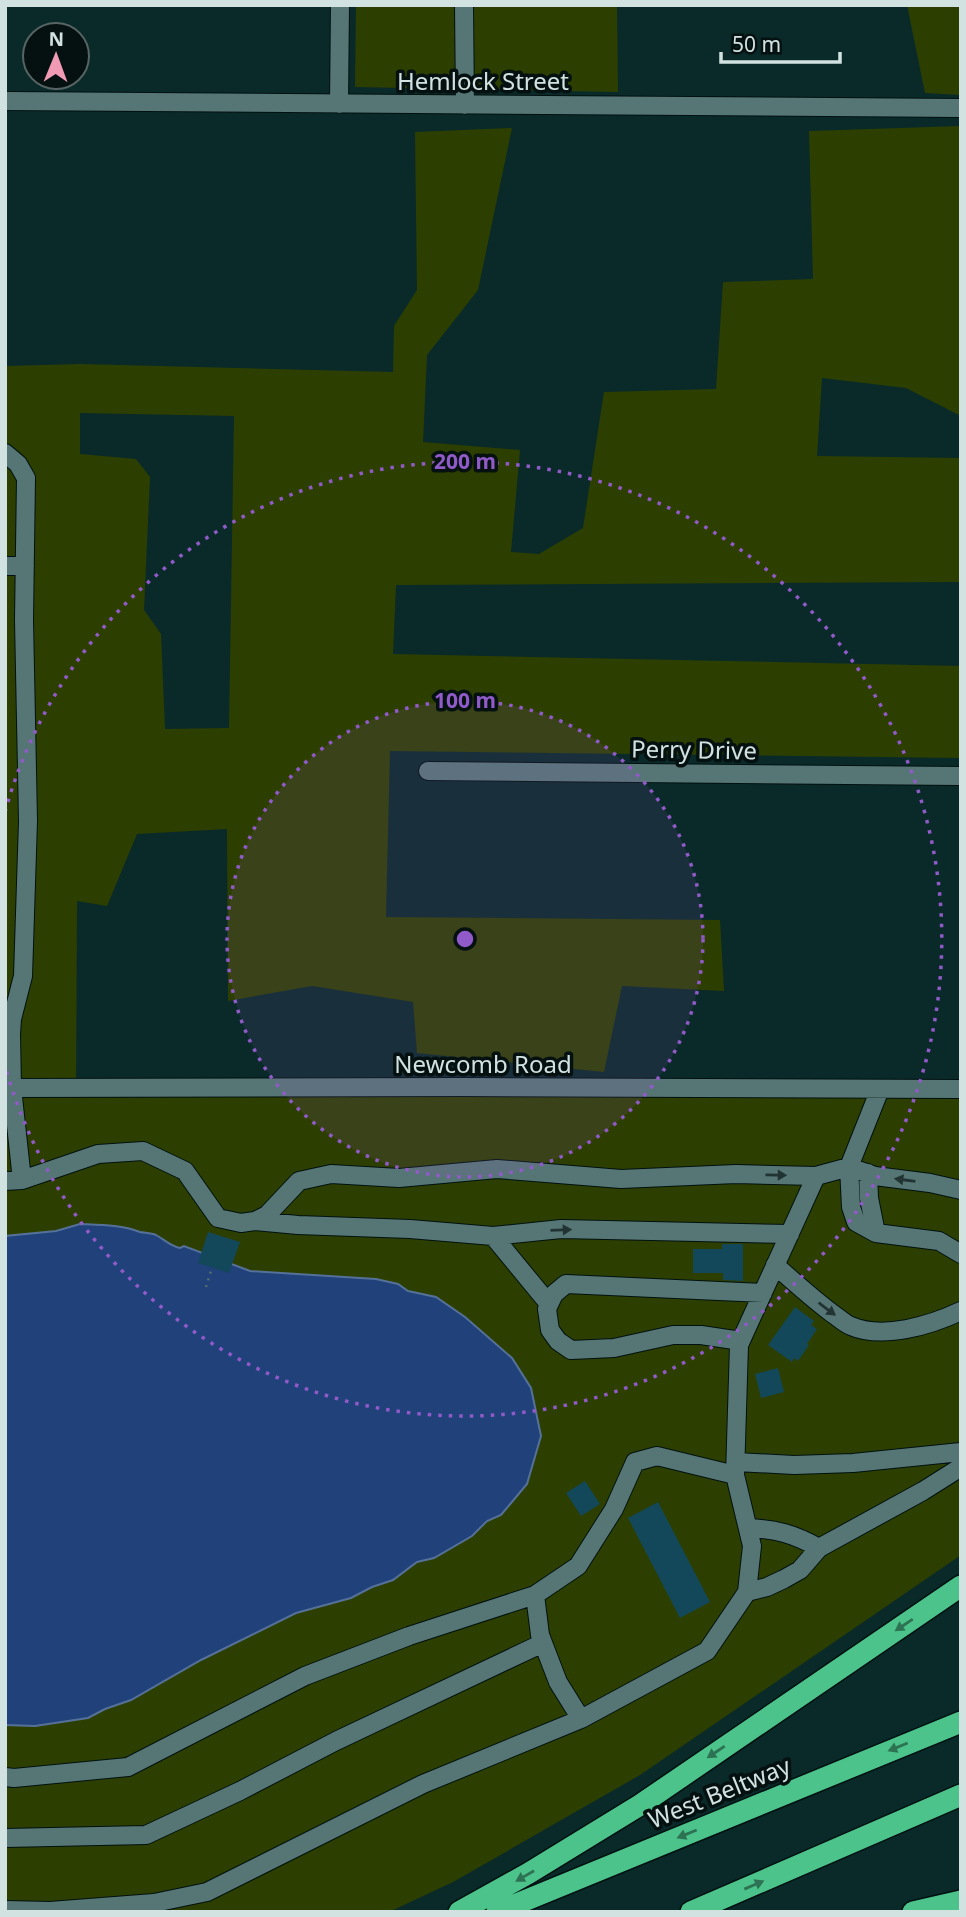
<svg xmlns="http://www.w3.org/2000/svg" width="966" height="1917" viewBox="0 0 966 1917" font-family="'Noto Sans',sans-serif">
  <rect width="100%" height="100%" fill="#0a2a29"/>
  <path fill="#2d3f00" fill-rule="evenodd" d="M356,5H617L618,92L355,87Z
    M907,5H961V95L925,93Z
    M961,126V416L906,388L822,378L817,456L961,458V582L396,585L393,654L961,666V758L390,751L386,917L720,920L724,991L622,986L604,1072L417,1053L413,1002L312,986L228,1001L227,829L137,834L107,906L77,901L76,1095L961,1098V1555L640,1775L453,1882L389,1912H5V366L80,364L393,372L394,326L417,290L415,132L512,128L478,290L427,355L423,442L520,450L511,552L539,554L583,528L604,392L716,389L723,282L813,279L809,131ZM80,413L234,416L229,728L165,729L161,634L144,610L150,477L136,459L80,454Z"/>
  <path fill="#20417a" stroke="#557199" stroke-width="2" d="M80,1224C102,1225 121,1225 140,1232C145,1233 151,1233 156,1235C165,1240 170,1246 180,1248L184,1246L250,1271L376,1279L398,1284L408,1291L436,1297L465,1317L512,1358L531,1388L541,1436L527,1484L501,1515L487,1521L472,1536L434,1558L417,1562L393,1580L372,1587L351,1598L296,1613L201,1660L131,1700L105,1709L88,1718L35,1726L5,1725V1236L56,1231Z"/>
  <path fill="#13485b" d="M208,1232L240,1242L229,1273L198,1263Z
    M722,1244H743V1281L723,1280V1273H693V1249H722Z
    M795,1307L814,1321L811,1325L817,1329L807,1344L809,1345L798,1361L794,1358L792,1362L768,1345Z
    M778,1368L784,1392L761,1398L755,1374Z
    M585,1481L600,1504L581,1516L566,1493Z
    M658,1502L710,1602L680,1618L628,1518Z"/>
  <g fill="none" stroke-linecap="round" stroke-linejoin="round">
    <defs>
      <path id="minor" d="M464,5L465,105
        M5,101L961,108
        M339,104L340,5
        M5,453L18,464L26,478L24,620L28,821L23,976L12,1019L11,1034L12,1088L22,1180
        M5,566H25
        M428,771L961,776
        M5,1088L463,1087L961,1089
        M868,1173L869,1198L876,1233L856,1222L851,1207L849,1167L875,1176L930,1183L961,1190
        M5,1181L22,1180L98,1154L143,1151L185,1171L218,1218L241,1223L255,1221L267,1215L299,1181L331,1174L399,1178L497,1169L621,1179L736,1174L816,1176
        M255,1221L298,1225L410,1229L493,1236L549,1304
        M876,1233L939,1241L961,1254
        M493,1236L561,1229L790,1234
        M775,1265C794,1282 813,1299 833,1314C839,1318 845,1324 851,1326C883,1340 931,1325 961,1311
        M741,1341L701,1335H673L614,1348L571,1350L558,1341L550,1330L547,1309L554,1294L566,1284L763,1293
        M736,1462L794,1465L853,1463L961,1452
        M748,1528C776,1529 794,1534 819,1548
        M747,1592L767,1587L784,1579L800,1570L819,1548L923,1491L961,1467
        M535,1595L540,1635L558,1682L581,1719
        M5,1777L14,1778L128,1767L305,1676L409,1636L535,1595L578,1566L614,1509L635,1462L657,1456L735,1475
        M5,1838L146,1835L240,1791L336,1741L543,1643
        M5,1910L50,1911L154,1903L207,1892L423,1784L581,1719L707,1651L747,1592L752,1546L735,1475L739,1345L816,1176L849,1167L880,1089"/>
      <path id="highway" d="M459,1912L529,1873L640,1805L961,1586
        M497,1912L961,1722
        M691,1912L961,1795
        M913,1912L961,1901"/>
    </defs>
    <use href="#minor" stroke="#011" stroke-width="20"/>
    <use href="#highway" stroke="#011" stroke-width="24"/>
    <path stroke="#526d6c" stroke-width="2.5" stroke-dasharray="2 5" stroke-linecap="butt" d="M206,1287L212,1268"/>
    <use href="#minor" stroke="#567675" stroke-width="18"/>
    <use href="#highway" stroke="#4cc38a" stroke-width="21"/>
  </g>
  <defs><path id="oneway-solid" d="M-6-.8H1V-3.2L6.5 0L1 3.2V.8H-6Z" transform="scale(1.75)"/></defs>
  <g fill="#213433">
    <use href="#oneway-solid" transform="translate(776 1175) rotate(1)"/>
    <use href="#oneway-solid" transform="translate(905 1180) rotate(-172)"/>
    <use href="#oneway-solid" transform="translate(561 1230) rotate(-2)"/>
    <use href="#oneway-solid" transform="translate(827 1309) rotate(37)"/>
  </g>
  <g fill="#2c7253">
    <use href="#oneway-solid" transform="translate(904 1625) rotate(146)"/>
    <use href="#oneway-solid" transform="translate(898 1747) rotate(158)"/>
    <use href="#oneway-solid" transform="translate(716 1752) rotate(146)"/>
    <use href="#oneway-solid" transform="translate(687 1834) rotate(158)"/>
    <use href="#oneway-solid" transform="translate(525 1876) rotate(150)"/>
    <use href="#oneway-solid" transform="translate(754 1885) rotate(-23)"/>
  </g>
  <circle cx="465" cy="939" r="238" fill="#905ac8" fill-opacity=".12"/>
  <g fill="none" stroke="#905ac8" stroke-width="3.5" stroke-dasharray="3.5 7">
    <circle cx="465" cy="939" r="238"/>
    <path d="M5 812A477 477 0 1 1 5 1066"/>
  </g>
  <g text-anchor="middle" dominant-baseline="central" stroke-width="7" stroke-linejoin="round" paint-order="stroke">
    <g font-size="24" fill="#d1e2e1" stroke="#051010">
      <text x="483" y="80">Hemlock Street</text>
      <text transform="translate(694 749) rotate(1)">Perry Drive</text>
      <text x="483" y="1063">Newcomb Road</text>
      <text transform="translate(719 1792) rotate(-22)">West Beltway</text>
    </g>
  </g>
  <circle cx="465" cy="939" r="10" fill="#905ac8" stroke="#051010" stroke-width="3.5"/>
  <g font-size="21" text-anchor="middle" font-weight="bold" fill="#905ac8" stroke="#051010" stroke-width="7" stroke-linejoin="round" paint-order="stroke">
    <text x="465" y="469">200 m</text>
    <text x="465" y="708">100 m</text>
  </g>
  <rect width="966" height="1917" fill="none" stroke="#d1e2e1" stroke-width="14"/>
  <g transform="translate(56 56) rotate(1)"><circle r="33" fill="#051010" stroke="#576464" stroke-width="2"/>
  <path d="M0-5L12 26L0 18L-12 26Z" fill="#f19ab3"/>
  <text y="-10" font-size="19" font-weight="bold" text-anchor="middle" fill="#d1e2e1">N</text>
  </g>
  <path d="M721 52v10h119v-10" fill="none" stroke="#d1e2e1" stroke-width="3.5"/>
  <text x="732" y="52" font-size="21" fill="#d1e2e1" stroke="#051010" stroke-width="5" paint-order="stroke">50 m</text>
</svg>
